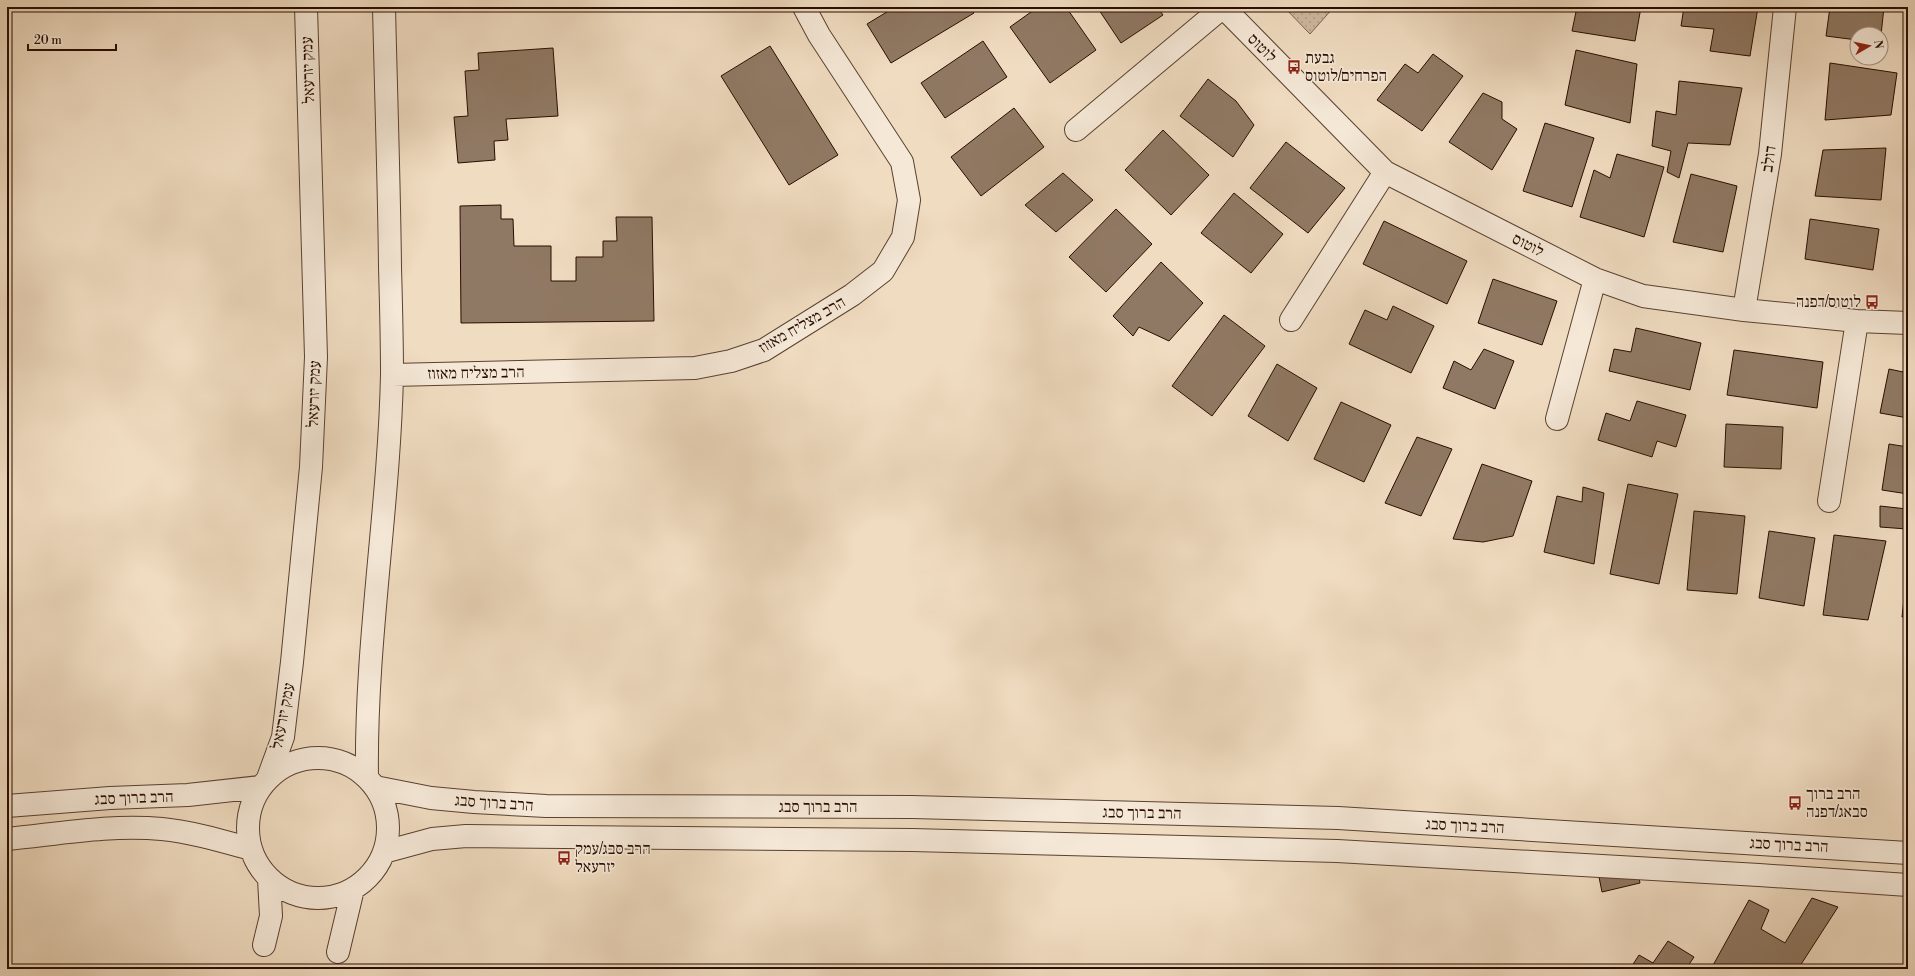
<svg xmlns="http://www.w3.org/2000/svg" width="1915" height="976" viewBox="0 0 1915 976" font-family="'Libre Bodoni','Frank Ruhl Libre',serif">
  <defs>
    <pattern id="park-dots" width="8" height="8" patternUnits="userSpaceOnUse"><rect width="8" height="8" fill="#ceb9a0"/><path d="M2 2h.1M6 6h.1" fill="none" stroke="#b19e88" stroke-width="1.8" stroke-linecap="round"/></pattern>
  </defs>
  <rect width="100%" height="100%" fill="#f0dcc1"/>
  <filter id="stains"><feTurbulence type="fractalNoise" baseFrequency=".005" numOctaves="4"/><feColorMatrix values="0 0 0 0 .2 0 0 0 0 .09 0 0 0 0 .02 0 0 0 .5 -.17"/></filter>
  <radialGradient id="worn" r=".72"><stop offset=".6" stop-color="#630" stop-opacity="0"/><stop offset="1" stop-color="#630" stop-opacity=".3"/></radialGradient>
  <path fill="url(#park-dots)" stroke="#7b6350" d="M1284,7H1334L1310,34Z"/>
  <path fill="#907964" stroke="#280d00" d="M895,7H970L974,13L891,63L867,24Z
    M1038,7H1066L1096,50L1050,83L1010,27Z
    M1097,7H1157L1163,15L1121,43Z
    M1577,7H1641L1635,41L1572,31Z
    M1684,7H1758L1750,56L1710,51L1714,29L1681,26Z
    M1830,7H1884L1881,35L1857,34V40L1826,36Z
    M983,41L1007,77L945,118L921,83Z
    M770,46L838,155L789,185L721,76Z
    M553,48L558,116L506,119L508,140L494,141L495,160L458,163L454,117L468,116L465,71L479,70L478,53Z
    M1576,50L1637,64L1630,123L1565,105Z
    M1433,54L1463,76L1422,131L1377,100L1405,64L1418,73Z
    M1830,63L1897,73L1891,115L1825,120Z
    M1208,79L1236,101L1254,125L1233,157L1180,116Z
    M1679,81L1742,88L1730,145L1688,143L1679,178L1667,172L1671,151L1652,146L1656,111L1676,115Z
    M1483,93L1502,102V119L1517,129L1492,170L1449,142Z
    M1014,108L1044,147L981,196L951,157Z
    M1545,123L1594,138L1572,207L1523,191Z
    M1163,130L1209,175L1171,215L1125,170Z
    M1286,142L1345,188L1308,233L1250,188Z
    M1886,148L1881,200L1815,196L1823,150Z
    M1617,154L1664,167L1644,237L1580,217L1594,170L1610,178Z
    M1063,173L1093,200L1056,232L1025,205Z
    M1691,174L1737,186L1723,252L1673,242Z
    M1234,193L1283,234L1251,273L1201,233Z
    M501,205V219H513L514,246H551V281H576V257H603V241H617L616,217H652L654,321L461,323L460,206Z
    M1116,209L1152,244L1106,292L1069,257Z
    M1810,219L1879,229L1873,270L1805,259Z
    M1384,221L1467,261L1447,304L1363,264Z
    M1161,262L1203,303L1169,341L1139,327L1133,336L1113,316Z
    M1493,279L1557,301L1542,345L1478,323Z
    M1393,306L1434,326L1411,373L1349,344L1365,310L1387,320Z
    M1224,315L1265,346L1212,416L1172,386Z
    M1636,328L1701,343L1690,390L1609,371L1614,349L1631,352Z
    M1484,349L1514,361L1495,409L1443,388L1454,361L1471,370Z
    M1734,350L1823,362L1817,408L1727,395Z
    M1277,364L1317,388L1288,441L1248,416Z
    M1889,369L1908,373V418L1880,413Z
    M1637,401L1686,415L1676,447L1657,441L1652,457L1598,440L1606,413L1630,421Z
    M1341,402L1391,425L1364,482L1314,459Z
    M1726,424L1783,427L1781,469L1724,467Z
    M1417,437L1452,449L1421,516L1385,503Z
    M1889,444L1908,447V494L1882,490Z
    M1482,464L1532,481L1513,536L1483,542L1453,539Z
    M1628,484L1678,494L1659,584L1610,574Z
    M1583,487L1604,493L1594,564L1544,552L1557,496L1582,502Z
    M1880,506L1907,509V529L1880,527Z
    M1694,511L1745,516L1737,594L1687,590Z
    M1769,531L1815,538L1804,606L1759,598Z
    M1834,535L1886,541L1868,620L1823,615Z
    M1908,564V617H1902Z
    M1637,868L1640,883L1602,892L1599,877Z
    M1812,898L1838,907L1798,969H1711L1749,900L1769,910L1761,929L1785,943Z
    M1668,941L1694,957L1686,969H1630L1639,955L1653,963Z"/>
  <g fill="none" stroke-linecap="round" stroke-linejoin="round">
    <defs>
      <path id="minor" d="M1223,7L1385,172L1595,279L1643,296L1744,310L1857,321L1908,323
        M1076,130L1223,7
        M1744,310L1770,154L1785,7
        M1291,320L1385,172
        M392,375L695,368L731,361L764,350L852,295L883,271L903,237L909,200L902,162L819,35L804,7
        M1557,419L1595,279
        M1829,501L1857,321
        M248 828a70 70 0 1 1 140 0a70 70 0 1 1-140 0Z
        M268,778L283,737L292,662L311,467L316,357L306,7
        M367,778C365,643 389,510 392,375C392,339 391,303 390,267C389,180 386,94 384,7
        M375,787L431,798L474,802L546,806L912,807L1338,818L1908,853
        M7,806L110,798L188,795L260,787
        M7,839C58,834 111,824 162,829C192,832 222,841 251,849
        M384,852L432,839L466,836L912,840L1337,851L1759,875L1908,885
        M264,945L271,916L269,879
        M338,952L353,889"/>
    </defs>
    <use href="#minor" stroke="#5a4130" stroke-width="24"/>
    <use href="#minor" stroke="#f5e8d7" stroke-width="22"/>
  </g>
  <defs>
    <symbol id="bus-bare" viewBox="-9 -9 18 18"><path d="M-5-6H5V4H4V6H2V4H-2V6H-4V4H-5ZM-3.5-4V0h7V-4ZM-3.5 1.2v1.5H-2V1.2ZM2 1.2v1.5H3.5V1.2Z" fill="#8f2418" stroke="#f5e8d7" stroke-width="2.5" paint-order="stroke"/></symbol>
  </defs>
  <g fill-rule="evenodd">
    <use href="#bus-bare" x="1284" y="57" width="20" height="20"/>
    <use href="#bus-bare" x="1862" y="292" width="20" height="20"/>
    <use href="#bus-bare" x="1785" y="793" width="20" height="20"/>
    <use href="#bus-bare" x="554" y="848" width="20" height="20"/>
  </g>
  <g text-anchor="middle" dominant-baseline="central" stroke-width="3.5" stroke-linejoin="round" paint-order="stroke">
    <g font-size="16" fill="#280d00" stroke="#f5e8d7">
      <text transform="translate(1262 48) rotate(45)">לוטוס</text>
      <text transform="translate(308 70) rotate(-92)">עמק יזרעאל</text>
      <text transform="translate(1769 159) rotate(-82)">דולב</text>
      <text transform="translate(1528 245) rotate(27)">לוטוס</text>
      <text transform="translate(802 325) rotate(-30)">הרב מצליח מאזוז</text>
      <text transform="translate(476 373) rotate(-1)">הרב מצליח מאזוז</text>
      <text transform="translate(314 394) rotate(-88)">עמק יזרעאל</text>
      <text transform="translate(283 716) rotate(-79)">עמק יזרעאל</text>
      <text transform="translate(134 798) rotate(-2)">הרב ברוך סבג</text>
      <text transform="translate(494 803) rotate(4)">הרב ברוך סבג</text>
      <text x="818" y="807">הרב ברוך סבג</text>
      <text transform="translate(1142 813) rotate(1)">הרב ברוך סבג</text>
      <text transform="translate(1465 826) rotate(3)">הרב ברוך סבג</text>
      <text transform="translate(1789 845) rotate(3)">הרב ברוך סבג</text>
    </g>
    <g font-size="16" fill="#280d00" stroke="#f5e8d7" text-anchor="start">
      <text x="1305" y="58">גבעת<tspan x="1305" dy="18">הפרחים/לוטוס</tspan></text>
      <text x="1861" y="302" text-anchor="end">לוטוס/דפנה</text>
      <text x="1806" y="794">הרב ברוך<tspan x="1806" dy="18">סבאג/דפנה</tspan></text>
      <text x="575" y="849">הרב סבג/עמק<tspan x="575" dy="18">יזרעאל</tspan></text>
    </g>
  </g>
  <rect width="1915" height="976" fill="none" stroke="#f0dcc1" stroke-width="24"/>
  <rect x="8" y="8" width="1899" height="960" fill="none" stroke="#280d00" stroke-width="2"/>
  <rect x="12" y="12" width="1891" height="952" fill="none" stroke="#280d00"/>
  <g transform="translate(1869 46) rotate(81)"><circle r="19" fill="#f5e8d7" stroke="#a39081"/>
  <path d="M0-3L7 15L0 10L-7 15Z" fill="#8f2418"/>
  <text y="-6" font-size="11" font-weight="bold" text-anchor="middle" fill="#280d00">N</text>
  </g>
  <path d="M28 44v6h88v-6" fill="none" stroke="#280d00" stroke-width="2"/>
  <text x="34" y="44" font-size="12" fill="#280d00" stroke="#f5e8d7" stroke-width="3" paint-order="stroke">20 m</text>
  <rect width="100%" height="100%" filter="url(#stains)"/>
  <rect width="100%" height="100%" fill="url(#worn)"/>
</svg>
